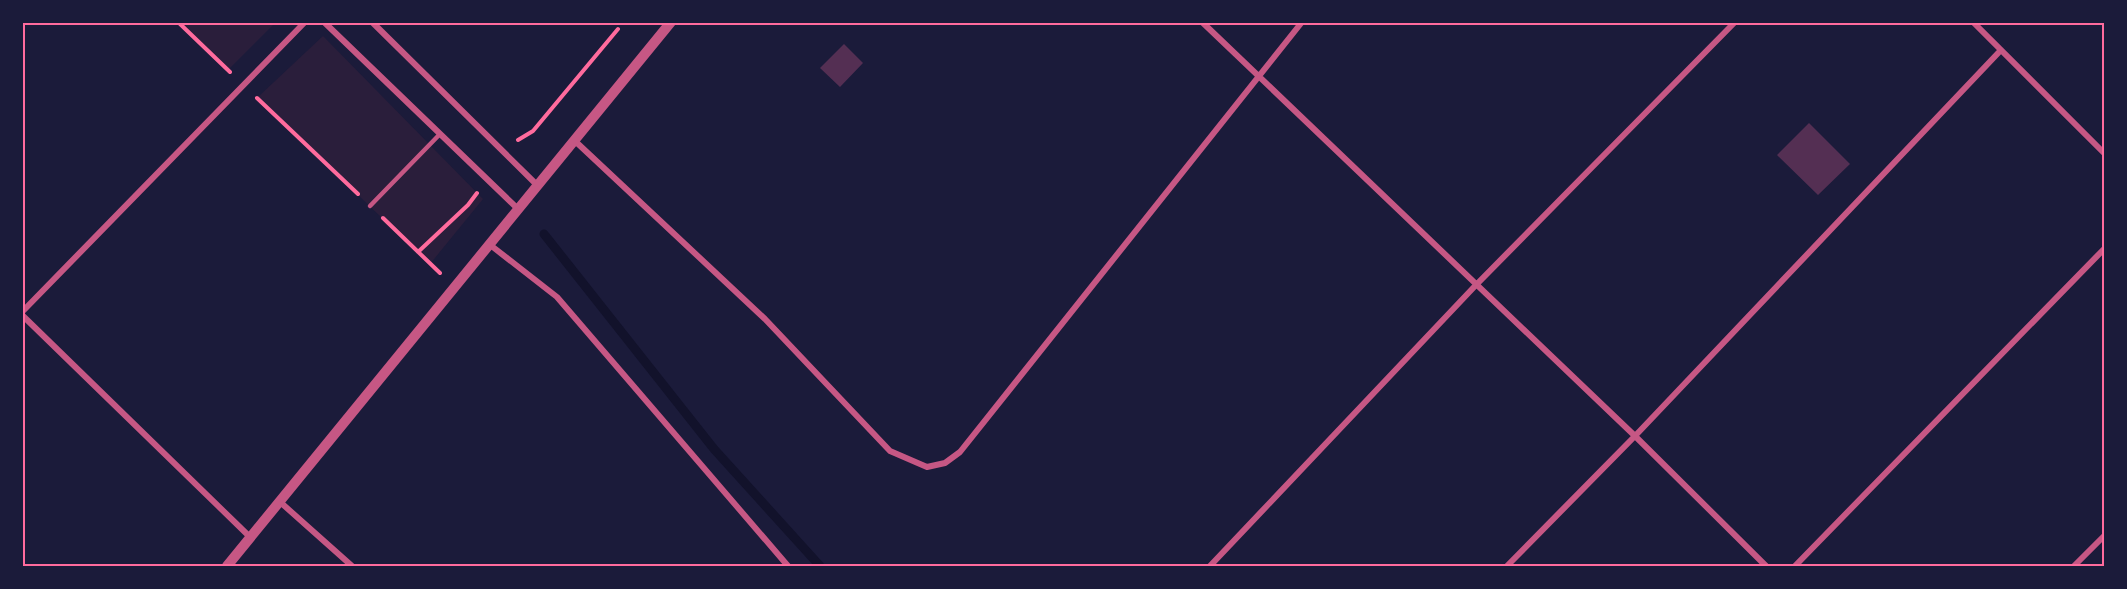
<svg xmlns="http://www.w3.org/2000/svg" width="2127" height="589" viewBox="0 0 2127 589" font-family="Lato,sans-serif">
  <rect width="100%" height="100%" fill="#1b1b3a"/>
  <path fill="#2a1e3b" d="M178,23H275L228,70Z
    M323,36L483,199L430,264L257,98Z"/>
  <g fill="none" stroke-linecap="round" stroke-linejoin="round">
    <path stroke="#12122b" stroke-width="9" d="M544,234L714,449L820,566"/>
  </g>
  <path fill="#542f53" d="M844,44L863,63L840,87L820,68Z
    M1809,123L1850,164L1818,195L1777,155Z"/>
  <g fill="none" stroke-linecap="round" stroke-linejoin="round">
    <path stroke="#ff6b9d" stroke-width="4" d="M178,22L230,72
      M257,98L358,194
      M518,140L533,131L618,29
      M383,218L440,273
      M418,252L468,205L477,193"/>
    <path stroke="#c65784" stroke-width="4.5" d="M370,206L439,135"/>
    <path stroke="#c65784" stroke-width="6" d="M324,22L518,209
      M372,22L537,185
      M1202,22L1635,436L1766,566
      M1973,22L2104,153
      M575,141L765,319L890,451L927,467L945,463L960,452L1302,22
      M489,244L557,297L788,566
      M22,312L305,22
      M22,315L250,537
      M279,501L352,566
      M1210,566L1475,286L1735,22
      M1507,566L1635,436L2001,50
      M1795,566L2104,249
      M2074,566L2104,536"/>
    <path stroke="#c65784" stroke-width="10" d="M227,566L671,22"/>
  </g>
  <rect width="2127" height="589" fill="none" stroke="#1b1b3a" stroke-width="48"/>
  <rect x="24" y="24" width="2079" height="541" fill="none" stroke="#ff6b9d" stroke-width="2"/>
</svg>
